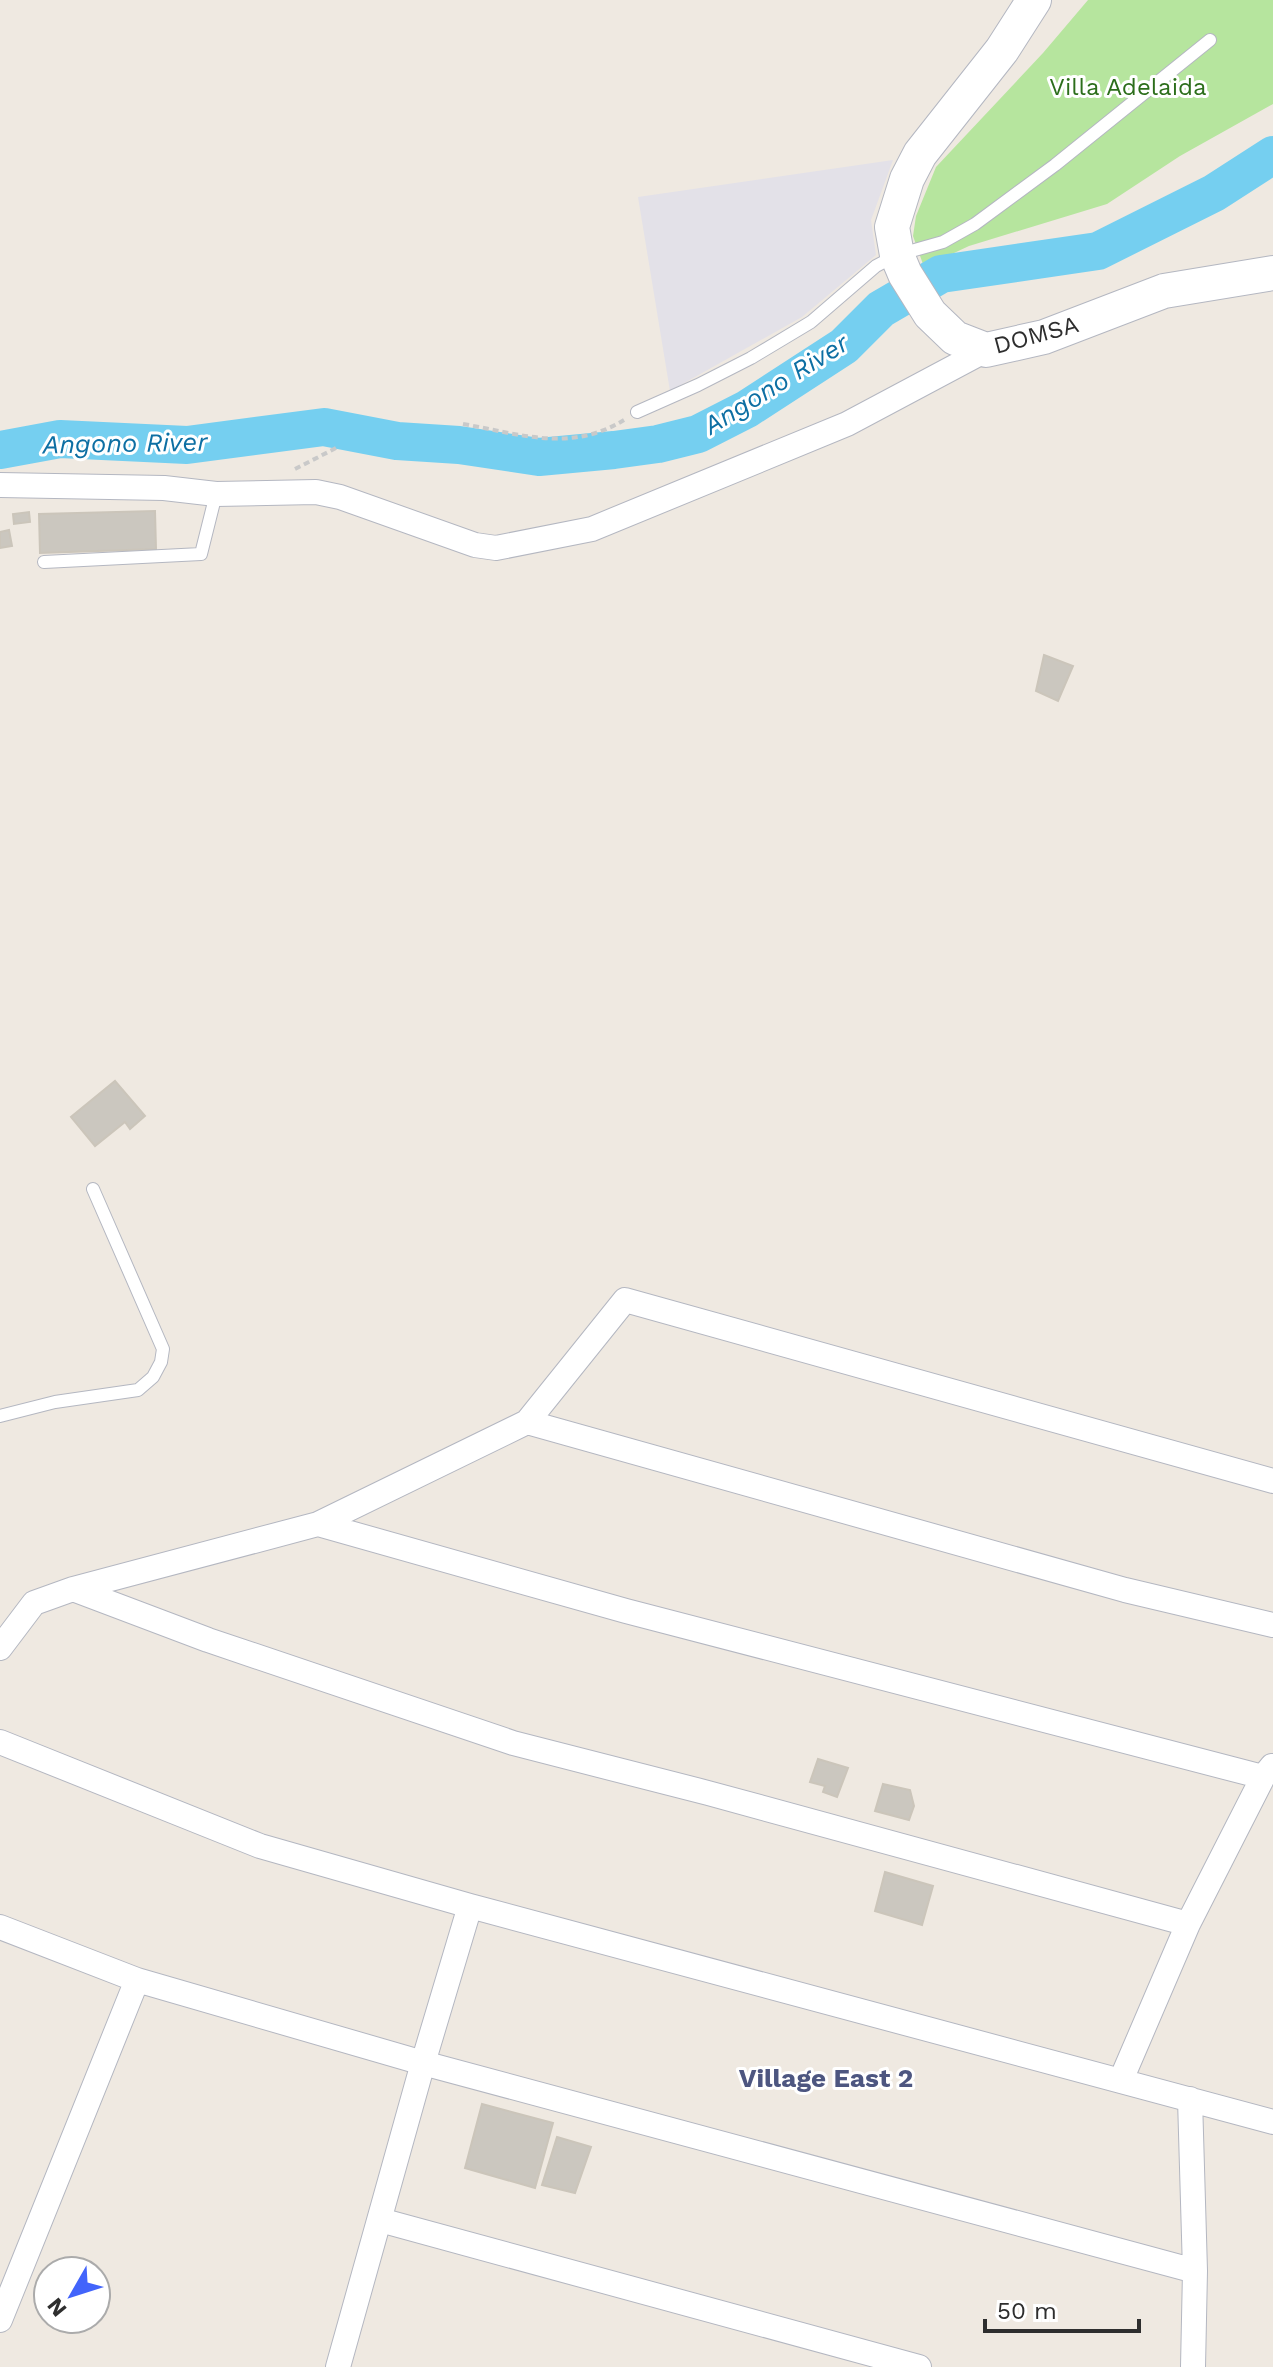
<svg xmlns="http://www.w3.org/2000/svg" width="1273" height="2367" viewBox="0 0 1273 2367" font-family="'Work Sans',sans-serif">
  <rect width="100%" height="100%" fill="#efe9e1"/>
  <path fill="#e3e1e8" d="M893,160L871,220L876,255L802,317L670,391L638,197Z"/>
  <path fill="#b6e59e" d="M1088,0H1273V104L1180,156L1107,204L969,246L924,267L913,236L916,216L936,167L1043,53Z"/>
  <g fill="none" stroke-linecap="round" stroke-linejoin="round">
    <path stroke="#75cff0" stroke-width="38" d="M0,450L60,439L187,445L324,427L397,441L459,445L539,457L614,450L658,444L698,434L747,409L844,346L881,309L941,274L1098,251L1214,193L1273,155"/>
  </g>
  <path fill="#cbc7bf" stroke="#cbc5ba" stroke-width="2" d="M155,511L156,549L40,553L39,514Z
    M29,512L30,522L14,524L13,514Z
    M9,530L12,546L0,548V532Z
    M1044,655L1073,666L1058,701L1036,691Z
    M115,1081L145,1116L130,1129L125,1122L95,1146L71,1117Z
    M818,1759L848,1768L837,1797L823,1792L825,1786L810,1782Z
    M883,1784L910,1790L914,1806L909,1820L875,1811Z
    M885,1872L933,1886L922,1925L875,1911Z
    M482,2104L553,2123L535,2188L465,2168Z
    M557,2137L591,2147L575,2193L542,2185Z"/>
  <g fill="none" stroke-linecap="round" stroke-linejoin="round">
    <defs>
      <path id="service" d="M637,412L698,385L751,358L811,322L876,266L897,255L943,242L975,224L1055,165L1210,40
        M44,562L201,554L216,494
        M0,1416L55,1402L138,1390L153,1377L161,1362L163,1349L93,1189"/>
      <path id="minor" d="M0,485L164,488L216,494L316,492L340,497L475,545L496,548L592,529L847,424L986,350
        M527,1422L1125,1590L1273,1625
        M318,1524L626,1611L1263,1777
        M73,1589L208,1640L513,1743L708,1793L1188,1924
        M0,1648L34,1603L73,1589L318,1524L527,1422L625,1300L1273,1481
        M0,1742L260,1846L470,1906L1273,2122
        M0,1927L137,1980L423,2063L1195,2271
        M1121,2080L1188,1924L1263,1777L1272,1766
        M1190,2099L1195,2271L1193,2367
        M380,2220L919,2367
        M0,2320L137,1980
        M338,2367L423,2063L470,1906"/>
      <path id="secondary" d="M1034,0L1002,50L920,154L907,179L892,227L897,255L905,274L930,314L955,338L986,350L1044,337L1164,291L1273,273"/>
    </defs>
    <use href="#service" stroke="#b4b7c1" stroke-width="14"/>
    <use href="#minor" stroke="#b4b7c1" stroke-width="26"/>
    <use href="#secondary" stroke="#b4b7c1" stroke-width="36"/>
    <path stroke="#c9c9c9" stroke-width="4" stroke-dasharray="6 4" stroke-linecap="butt" d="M463,424C520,434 570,453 624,420
      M295,469L338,447"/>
    <use href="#service" stroke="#fff" stroke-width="12"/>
    <use href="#minor" stroke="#fff" stroke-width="24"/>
    <use href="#secondary" stroke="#fff" stroke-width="34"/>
  </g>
  <g text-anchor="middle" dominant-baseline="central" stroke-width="6" stroke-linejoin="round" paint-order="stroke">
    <g font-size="24" fill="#2c6e1b" stroke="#fff">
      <text x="1128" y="87">Villa Adelaida</text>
    </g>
    <g font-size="24" fill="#2e2e2e" stroke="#fff">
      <text transform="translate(1036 335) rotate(-15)">DOMSA</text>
    </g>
    <g font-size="26" font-style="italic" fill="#0d6fa3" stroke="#fff">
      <text transform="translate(776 384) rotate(-32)">Angono River</text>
      <text transform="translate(125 443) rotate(-1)">Angono River</text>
    </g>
    <g font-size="26" font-weight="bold" fill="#4d5680" stroke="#fff">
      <text x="826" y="2078">Village East 2</text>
    </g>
  </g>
  <g transform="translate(72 2295) rotate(231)"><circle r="38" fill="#ffffff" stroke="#ababab" stroke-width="2"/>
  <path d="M0-6L14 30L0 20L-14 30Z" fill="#4264fb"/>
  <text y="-12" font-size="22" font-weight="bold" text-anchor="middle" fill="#2e2e2e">N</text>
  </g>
  <path d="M985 2319v12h154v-12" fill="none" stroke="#2e2e2e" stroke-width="4"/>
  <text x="997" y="2319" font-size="24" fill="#2e2e2e" stroke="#ffffff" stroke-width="6" paint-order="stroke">50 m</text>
</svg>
